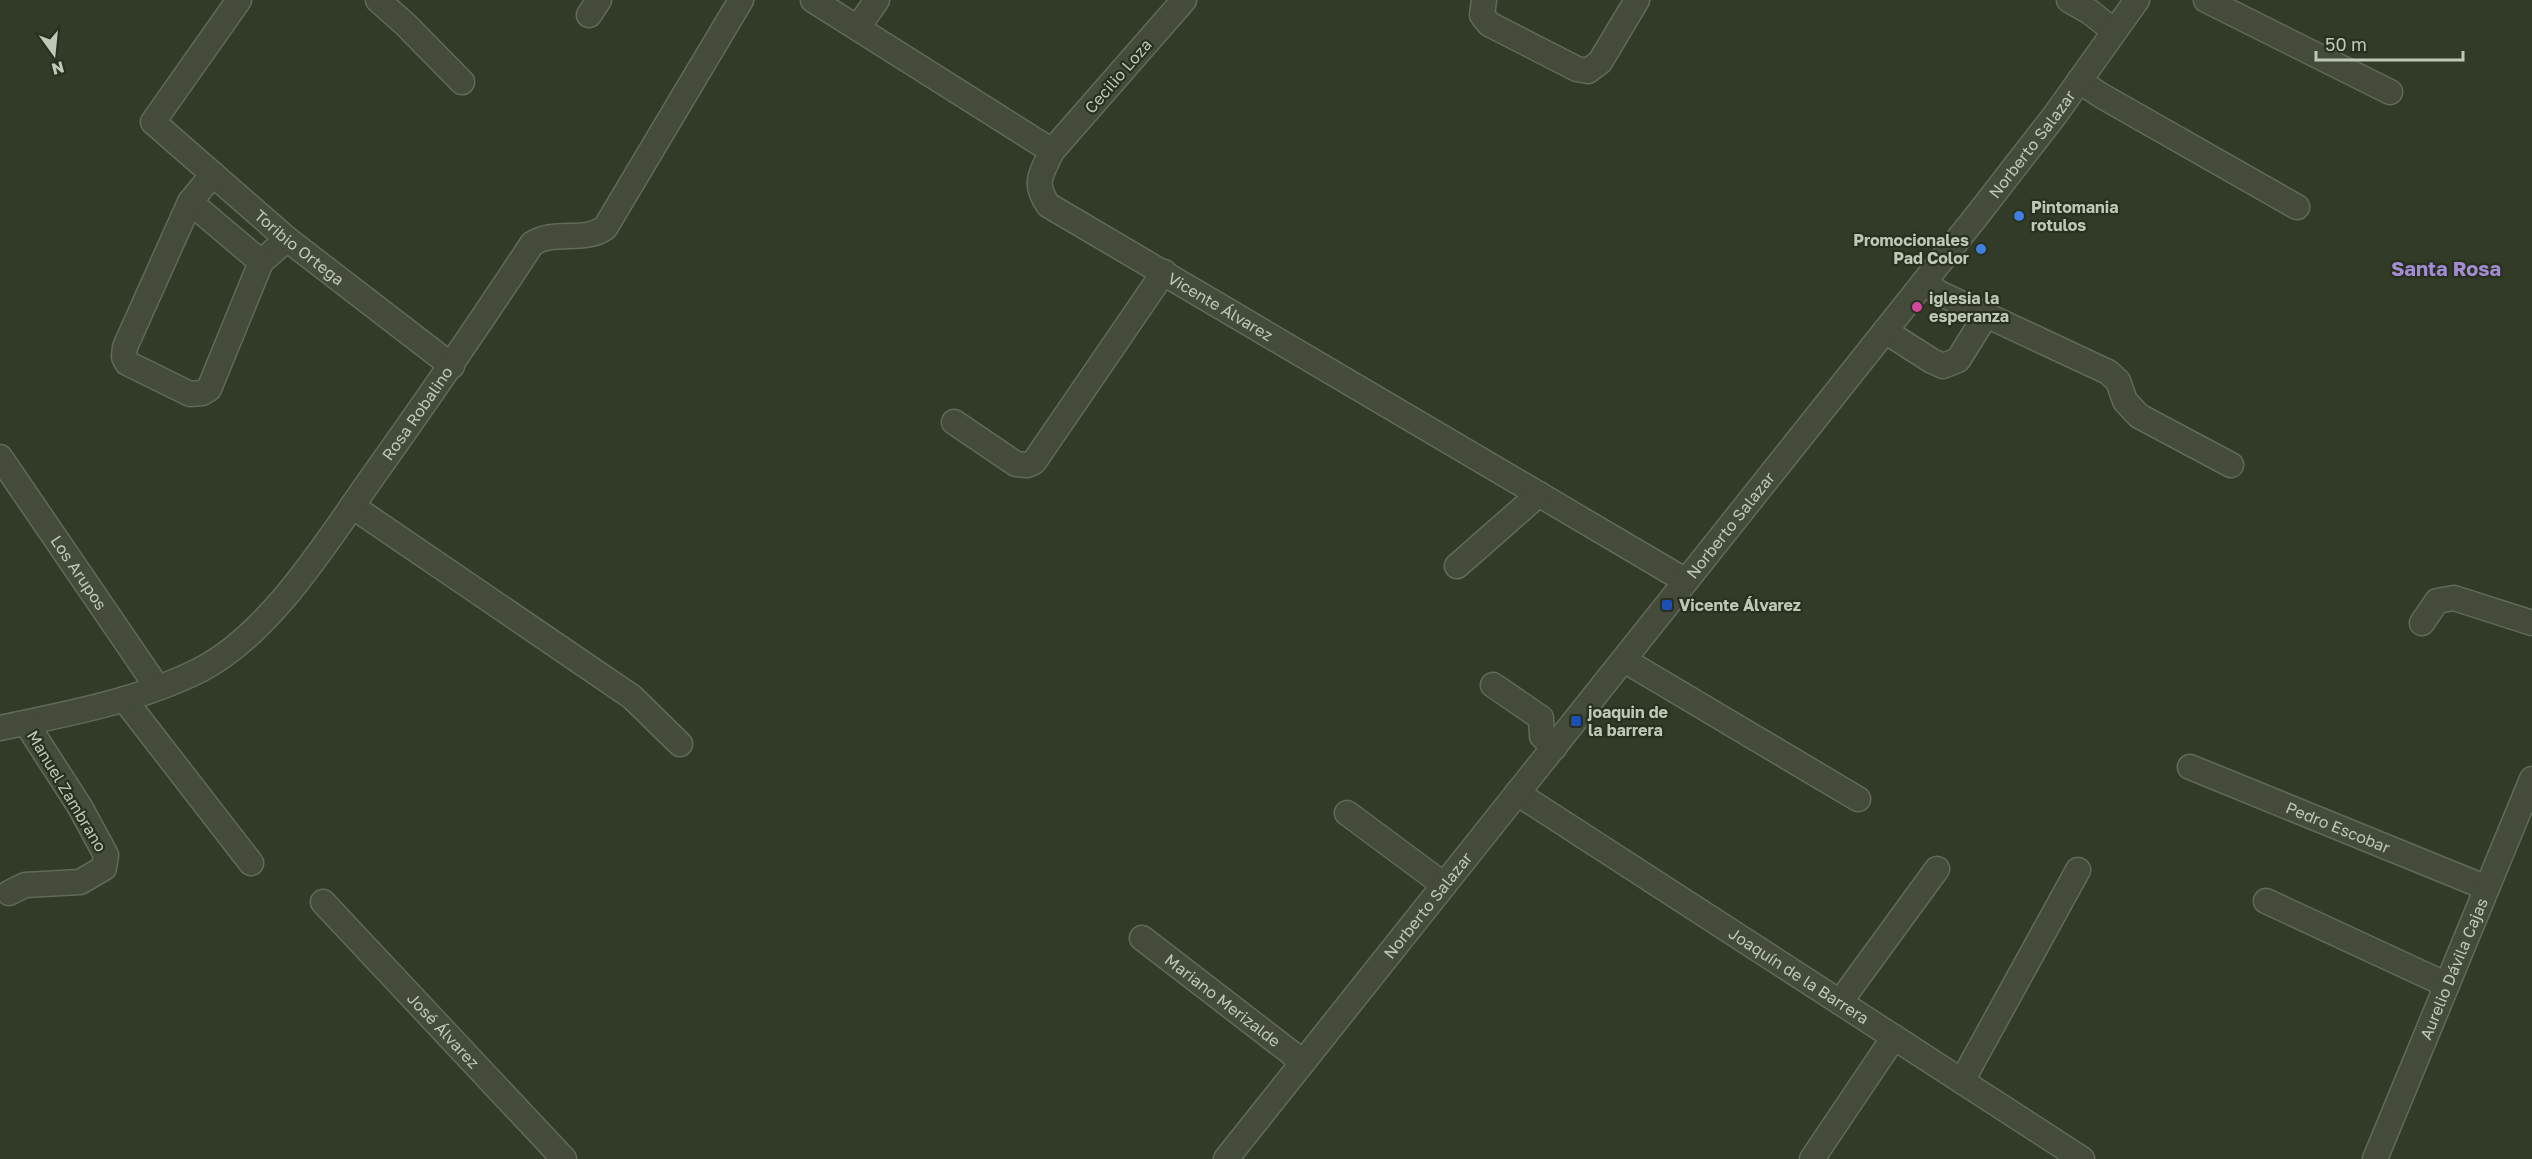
<svg xmlns="http://www.w3.org/2000/svg" width="2532" height="1159" viewBox="0 0 2532 1159" font-family="'Golos Text',sans-serif">
  <rect width="100%" height="100%" fill="#323b27"/>
  <g fill="none" stroke-linecap="round" stroke-linejoin="round">
    <defs>
      <g id="minor">
        <path id="s1" d="M239,0L153,122L287,239L452,366"/>
        <path d="M378,0L406,25L462,82"/>
        <path d="M813,0L1052,151"/>
        <path id="s2" d="M1184,0L1052,151C1041,175 1033,182 1048,205L1686,581"/>
        <path d="M1484,0L1482,15L1489,24L1577,69L1588,71L1600,62L1637,0"/>
        <path d="M2069,0L2090,12L2114,31"/>
        <path d="M2206,0L2390,92"/>
        <path d="M589,15L599,0"/>
        <path d="M858,27L877,0"/>
        <path d="M2079,81L2102,96L2297,207"/>
        <path d="M213,174L190,202L261,262L287,239"/>
        <path d="M190,202L125,347L124,357L127,363L190,394L202,393L209,389L261,262"/>
        <path d="M1924,282L1939,293L2108,372L2118,381L2125,401L2139,416L2231,465"/>
        <path d="M1885,331L1932,361L1943,366L1958,360L1986,315"/>
        <path d="M954,422L1016,464L1027,465L1034,462L1164,272"/>
        <path id="s3" d="M0,457L157,687"/>
        <path d="M352,506L632,697L680,744"/>
        <path d="M1457,566L1539,494"/>
        <path d="M2422,623L2437,601L2454,598L2532,623"/>
        <path d="M1624,660L1858,799"/>
        <path d="M1493,685L1541,718L1542,736L1554,748"/>
        <path d="M124,699L251,863"/>
        <path id="s4" d="M0,728C67,714 138,701 200,670C270,634 326,543 371,479C426,402 480,323 532,244C554,229 583,243 605,228L741,0"/>
        <path id="s5" d="M2190,767L2487,888"/>
        <path id="s6" d="M1517,793L2082,1159"/>
        <path d="M1347,813L1444,885"/>
        <path d="M9,893L25,885L80,882L104,868L106,855L80,807L26,723"/>
        <path d="M2266,901L2447,985"/>
        <path id="s7" d="M323,902L564,1159"/>
        <path id="s8" d="M1142,938L1303,1062"/>
        <path d="M1840,1002L1937,869"/>
        <path d="M1962,1081L2078,870"/>
        <path id="s9" d="M1226,1159L1979,213L2055,115L2137,0"/>
        <path d="M1812,1159L1894,1037"/>
        <path id="s10" d="M2375,1159L2532,779"/>
      </g>
    </defs>
    <use href="#minor" stroke="#626958" stroke-width="27"/>
    <use href="#minor" stroke="#444b3a" stroke-width="24"/>
  </g>
  <g fill="#3f7fe0" stroke="#29301f" stroke-width="2">
    <circle cx="2019" cy="216" r="6"/>
    <circle cx="1981" cy="249" r="6"/>
  </g>
  <circle fill="#d1479c" stroke="#29301f" stroke-width="2" cx="1917" cy="307" r="6"/>
  <g fill="#1a4fb4" stroke="#29301f" stroke-width="2">
    <rect x="1661" y="599" width="12" height="12" rx="3"/>
    <rect x="1570" y="715" width="12" height="12" rx="3"/>
  </g>
  <g text-anchor="middle" dominant-baseline="central" stroke-width="4.5" stroke-linejoin="round" paint-order="stroke">
    <g font-size="16" fill="#bfc7b6" stroke="#29301f">
      <text transform="translate(1118 76) rotate(-49)">Cecilio Loza</text>
      <text stroke="none"><textPath href="#s9" startOffset="1296">Norberto Salazar</textPath></text>
      <text stroke="none"><textPath href="#s1" startOffset="342">Toribio Ortega</textPath></text>
      <text stroke="none"><textPath href="#s2" startOffset="459">Vicente Álvarez</textPath></text>
      <text stroke="none"><textPath href="#s4" startOffset="548">Rosa Robalino</textPath></text>
      <text stroke="none"><textPath href="#s9" startOffset="810">Norberto Salazar</textPath></text>
      <text stroke="none"><textPath href="#s3" startOffset="140">Los Arupos</textPath></text>
      <text transform="translate(67 791) rotate(59)">Manuel Zambrano</text>
      <text stroke="none"><textPath href="#s5" startOffset="160">Pedro Escobar</textPath></text>
      <text stroke="none"><textPath href="#s9" startOffset="324">Norberto Salazar</textPath></text>
      <text stroke="none"><textPath href="#s10" startOffset="206">Aurelio Dávila Cajas</textPath></text>
      <text stroke="none"><textPath href="#s6" startOffset="336">Joaquín de la Barrera</textPath></text>
      <text stroke="none"><textPath href="#s8" startOffset="102">Mariano Merizalde</textPath></text>
      <text stroke="none"><textPath href="#s7" startOffset="176">José Álvarez</textPath></text>
    </g>
    <g font-size="16" font-weight="bold" fill="#bfc7b6" stroke="#29301f" text-anchor="start">
      <text x="2031" y="207">Pintomania<tspan x="2031" dy="18">rotulos</tspan></text>
      <text x="1969" y="240" text-anchor="end">Promocionales<tspan x="1969" dy="18">Pad Color</tspan></text>
      <text x="1929" y="298">iglesia la<tspan x="1929" dy="18">esperanza</tspan></text>
      <text x="1679" y="605">Vicente Álvarez</text>
      <text x="1588" y="712">joaquin de<tspan x="1588" dy="18">la barrera</tspan></text>
    </g>
    <g font-size="20" font-weight="bold" fill="#a28dd3" stroke="#29301f">
      <text x="2446" y="268">Santa Rosa</text>
    </g>
  </g>
  <g transform="translate(54 54) rotate(165)" stroke="#29301f" stroke-width="4.5" paint-order="stroke">
  <path d="M0-4.5L10 22L0 15L-10 22Z" fill="#bfc7b6"/>
  <text y="-9" font-size="16" font-weight="bold" text-anchor="middle" fill="#bfc7b6">N</text>
  </g>
  <path d="M2316 51v9h147v-9" fill="none" stroke="#bfc7b6" stroke-width="3"/>
  <text x="2325" y="51" font-size="18" fill="#bfc7b6" stroke="#29301f" stroke-width="4.5" paint-order="stroke">50 m</text>
</svg>
